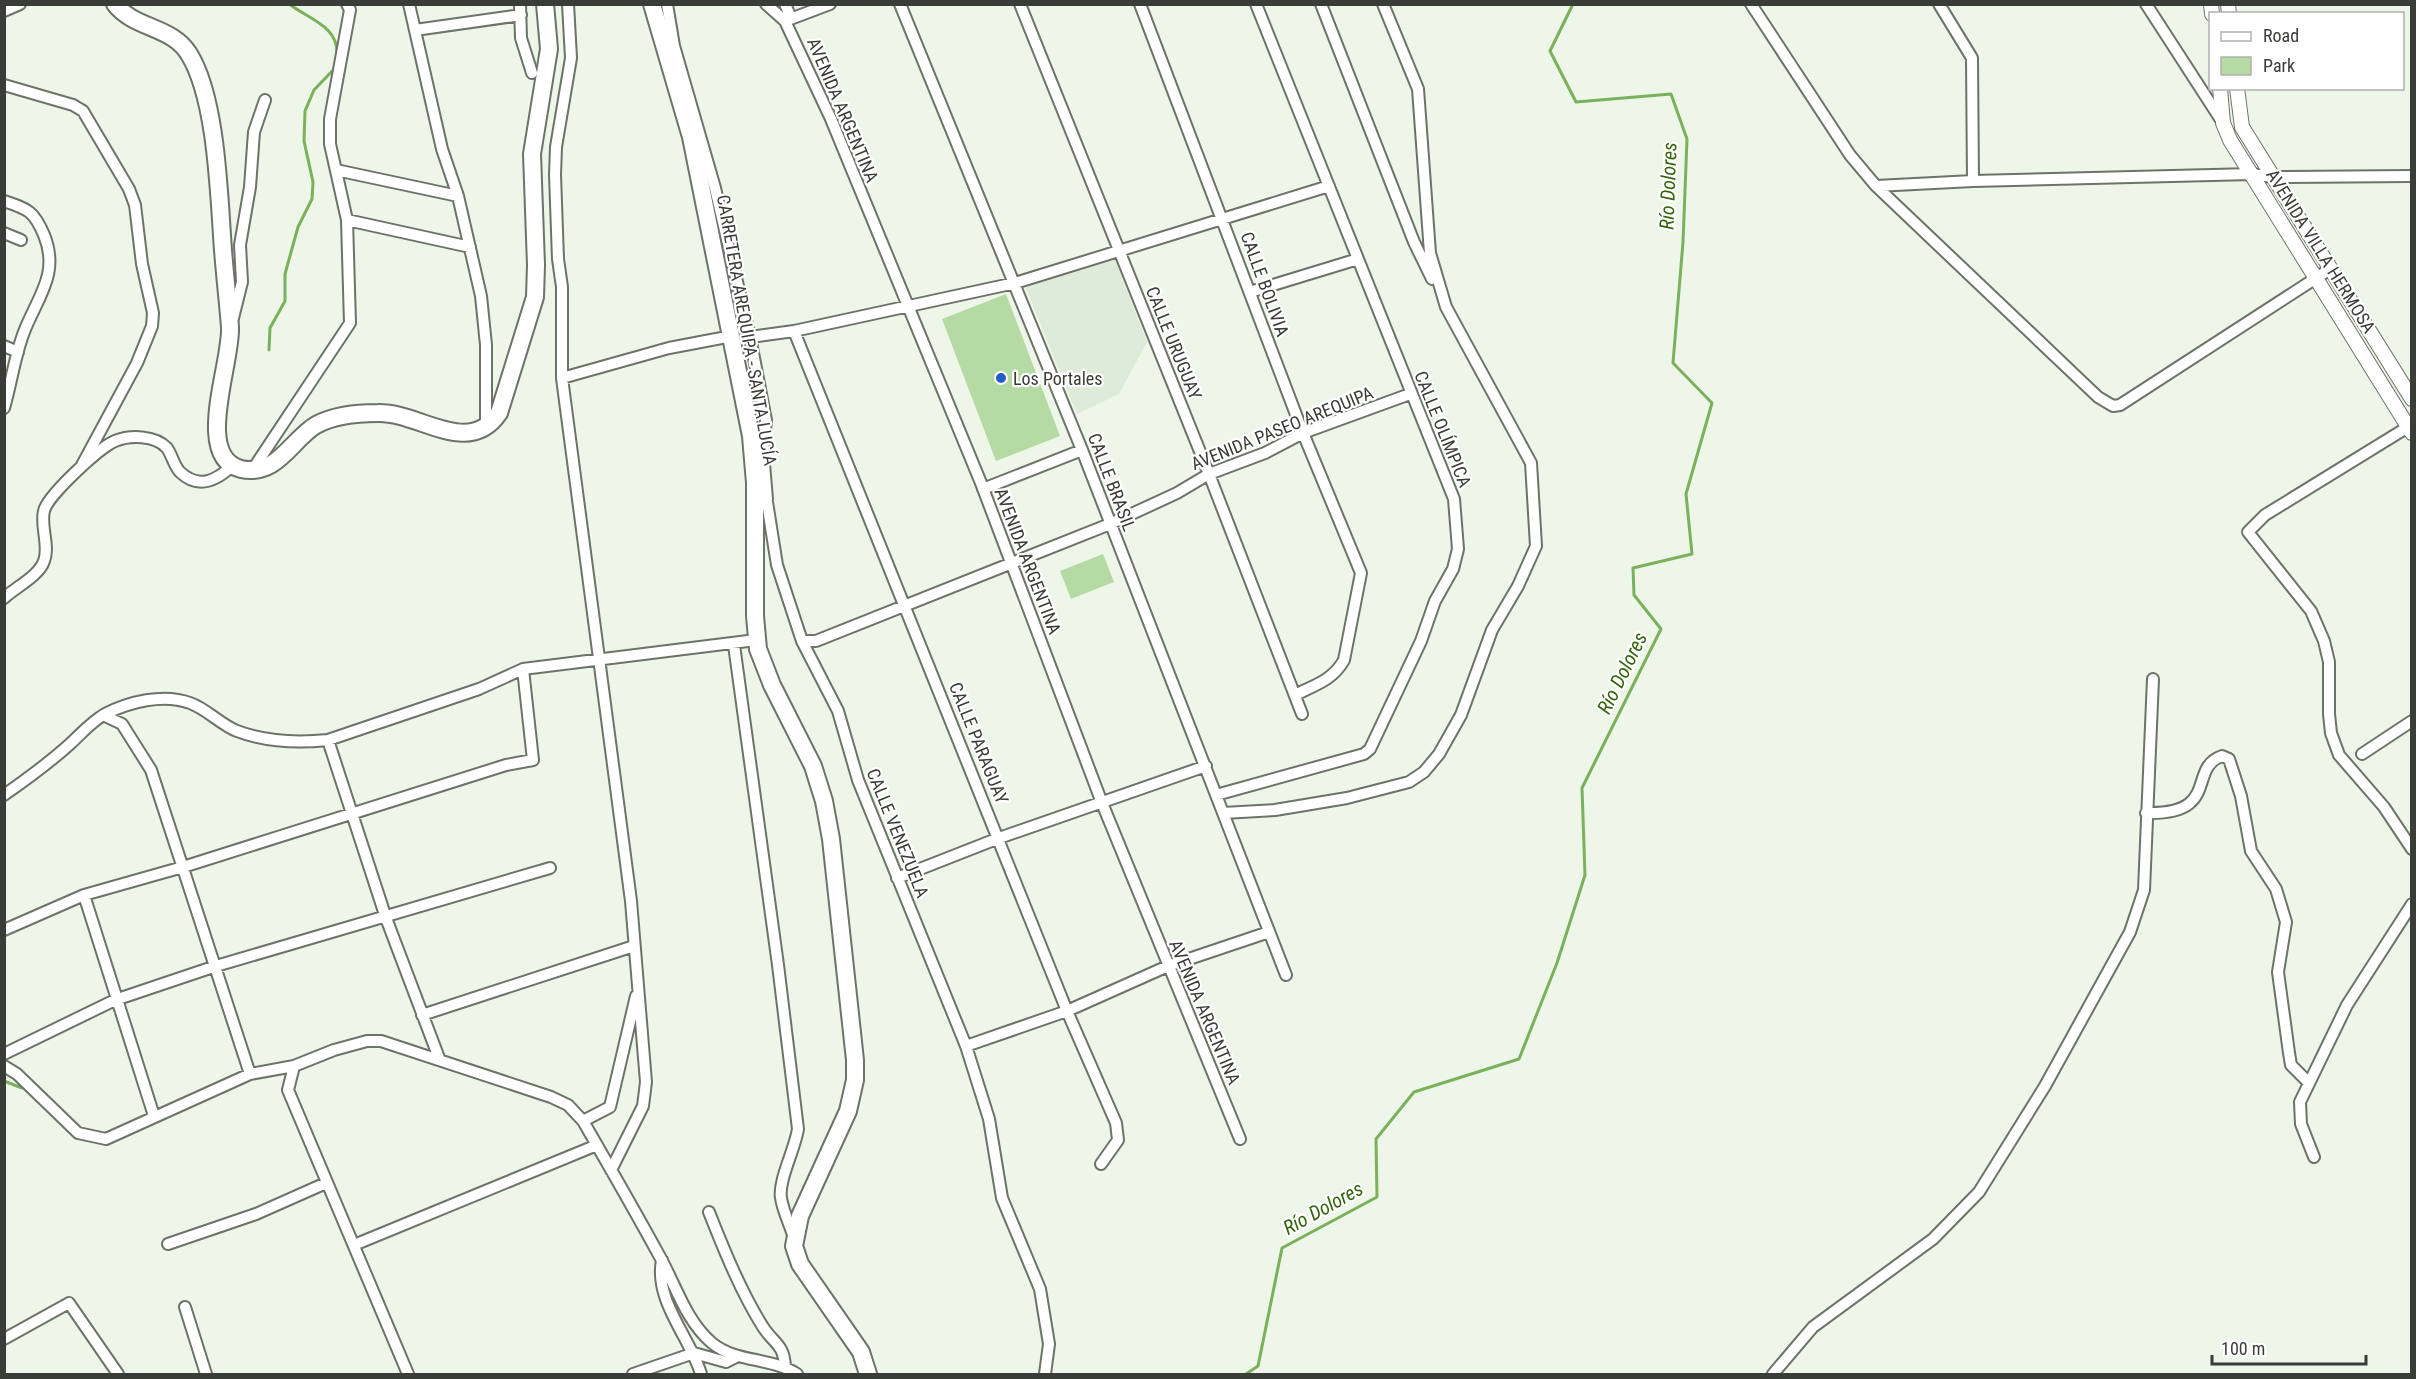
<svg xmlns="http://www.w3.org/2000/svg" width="2416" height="1379" viewBox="0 0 2416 1379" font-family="'Roboto Condensed',sans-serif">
  <rect width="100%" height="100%" fill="#edf6e9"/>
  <path fill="#deebd8" d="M1115,260L1147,342L1119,394L1077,414L1025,286Z"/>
  <path fill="#b6daa4" d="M1006,294L1060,436L996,461L942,319Z
    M1103,554L1114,582L1071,599L1060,571Z"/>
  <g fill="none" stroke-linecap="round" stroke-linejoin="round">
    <path stroke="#7bb05c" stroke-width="3" d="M289,4C309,19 338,26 337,54
      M269,350L270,328L285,301V274L298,227L312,199L313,182L304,141L305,111L314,90L336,67
      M4,1081L22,1088
      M1246,1374L1258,1366L1282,1248L1377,1197L1376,1139L1414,1092L1519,1059L1557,963L1585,875L1582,788L1661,629L1634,595L1633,568L1692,554L1686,494L1712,403L1673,363L1683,242L1687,139L1671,94L1576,102L1550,51L1573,4"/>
    <defs>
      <path id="minor" d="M409,4L442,149L458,196L481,296L486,345V426
        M520,4L521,38L532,73
        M568,4L571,58L556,147L555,175L558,259L562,287V378L631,901L646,1082L643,1106L611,1170
        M667,4L674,46L715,188L750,337L766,420L763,452L767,499
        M766,4L785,21L831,119L981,483L1102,803L1240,1139
        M785,4L791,18
        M900,4L1082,450L1286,975
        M1020,4L1209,474L1302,714
        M1140,4L1303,433L1361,573L1344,660C1333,680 1315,685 1295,695
        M1321,4L1414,242L1432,279
        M1751,4L1850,155L1876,186L2098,397L2113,406L2120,405L2330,269
        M1939,4L1972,58L1973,181
        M2146,4L2223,123
        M4,11L20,4
        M785,21L830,4
        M415,30L521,15
        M4,85L73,105L83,111L129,189L135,205L142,264L153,313L152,326L137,363L82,465
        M336,170L458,196
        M1876,186L1973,181L2252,174L2272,177L2412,176
        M4,201C28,209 34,211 44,235C59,272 40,294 26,327C15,352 12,381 4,408
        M347,220L470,247
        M4,233L21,240
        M1250,292L1358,259
        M233,318L242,282L240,245L250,187L254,132L265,100
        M794,331L1067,1011L1116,1123L1118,1140L1101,1164
        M750,337L794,331L1015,283L1329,186
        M4,346L18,352
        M562,378L669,348L732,336
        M2408,427L2265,515L2248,532L2311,611L2324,641L2329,662V714L2331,733L2339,755L2384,807L2412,849
        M253,469L350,323L347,220L330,144V119L350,10L347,4
        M755,483L767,502L777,565L802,641L838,711L858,780L966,1046L989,1119L1002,1198L1040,1289L1049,1344L1045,1374
        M983,489L1082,450
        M4,598C16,587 39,576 44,561C50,546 40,526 44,511C47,496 100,447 115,441C130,435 155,435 167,448C172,455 174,466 180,472C199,490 217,480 232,466
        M802,641H816L1110,524L1177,493L1209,474L1265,453L1303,433L1410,394
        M734,645L778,965L798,1129C795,1149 778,1181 781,1198C783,1211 790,1225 794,1238
        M103,715L122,724L151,770L250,1074
        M328,740L386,918L439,1058
        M2362,754L2412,721
        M4,795C27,779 50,762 70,744C82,733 91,722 105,714C129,702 163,693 190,703C207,709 221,725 237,731C266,742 299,743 328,740L479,689L523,669L756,640
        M1216,795L1364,754L1370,749L1421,641L1435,601L1453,569L1458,549L1454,499L1256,4
        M1223,813L1275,810L1347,798L1409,782L1424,772L1439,754L1461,715L1492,630L1518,586L1536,546L1531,463L1446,307L1430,253L1418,89L1383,4
        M2146,813C2221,815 2187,768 2222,756L2229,759L2241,796L2251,851L2276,889L2286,922L2278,972L2289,1053L2291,1065L2308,1082
        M897,878L999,838L1206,766
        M84,895L154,1116
        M4,930L84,895L183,867L506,765L533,760L523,669
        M422,1015L634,946
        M966,1046L1067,1011L1168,966L1269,932
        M4,1054L115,1000L216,966L550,868
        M4,1066L17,1074L78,1133L106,1139L250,1074L294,1066
        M583,1121L610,1107L636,996
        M2314,1157L2301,1124L2300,1102L2347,1005L2412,904
        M709,1212C724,1250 741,1292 763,1327C774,1344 784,1344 785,1367
        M168,1244L256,1214L326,1183
        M354,1245L597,1145
        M662,1260C654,1301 690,1337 701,1374
        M185,1307L206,1374
        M4,1339L69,1303L118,1374
        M408,1374L288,1090L294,1066L334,1050L367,1041H381L551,1097L568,1105L583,1121C609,1166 635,1211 660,1257C676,1286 686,1321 712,1343C736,1363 771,1357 797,1374
        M633,1374L694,1353L726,1362L738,1356
        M1773,1374L1813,1327L1933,1239L1979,1192L2045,1086L2093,999L2130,932L2144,890L2153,679"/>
      <path id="tertiary" d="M2211,4L2212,14
        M2228,4L2229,14
        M2220,88L2223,123L2230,140L2412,433
        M2237,88L2242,127L2412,399"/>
      <path id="primary" d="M115,4C134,29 172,26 189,54C217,99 219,197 223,250C225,276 228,302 230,327C232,363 193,457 241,469C277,477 291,440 316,425C334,415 358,413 378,413C420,412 468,458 499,413L535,297L536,265L532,154L549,49L545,4
        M652,4L691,137L751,436L755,483V616L758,649L772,685L813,766L824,801L831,839L855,1060V1080L848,1111L800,1216L794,1246L800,1264L861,1352L868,1374"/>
    </defs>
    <use href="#minor" stroke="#6c7368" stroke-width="14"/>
    <use href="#tertiary" stroke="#6c7368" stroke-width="16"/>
    <use href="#primary" stroke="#6c7368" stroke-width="20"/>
    <use href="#minor" stroke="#fff" stroke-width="10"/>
    <use href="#tertiary" stroke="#fff" stroke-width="14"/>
    <use href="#primary" stroke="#fff" stroke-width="16"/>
  </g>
  <circle fill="#235dca" stroke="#fff" stroke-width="2" cx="1001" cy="378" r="6"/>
  <g text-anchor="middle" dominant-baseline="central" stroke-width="4.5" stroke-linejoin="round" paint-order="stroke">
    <g font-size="18" fill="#393c37" stroke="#fff">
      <text transform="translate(843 110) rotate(67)">AVENIDA ARGENTINA</text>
      <text transform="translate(2321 251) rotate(58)">AVENIDA VILLA HERMOSA</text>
      <text transform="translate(1265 284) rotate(70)">CALLE BOLIVIA</text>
      <text transform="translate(747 330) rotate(80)">CARRETERA AREQUIPA - SANTA LUCÍA</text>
      <text transform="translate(1174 343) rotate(68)">CALLE URUGUAY</text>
      <text transform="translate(1282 428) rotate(-22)">AVENIDA PASEO AREQUIPA</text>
      <text transform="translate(1443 429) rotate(68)">CALLE OLÍMPICA</text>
      <text transform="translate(1112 482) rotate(69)">CALLE BRASIL</text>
      <text transform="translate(1028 561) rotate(69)">AVENIDA ARGENTINA</text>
      <text transform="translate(979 743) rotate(68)">CALLE PARAGUAY</text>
      <text transform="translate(898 833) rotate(68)">CALLE VENEZUELA</text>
      <text transform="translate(1205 1012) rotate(67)">AVENIDA ARGENTINA</text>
    </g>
    <g font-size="18" fill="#393c37" stroke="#fff" text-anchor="start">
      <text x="1013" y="378">Los Portales</text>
    </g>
    <g font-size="20" font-style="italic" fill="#34640b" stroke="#fff">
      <text transform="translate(1668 186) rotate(-88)">Río Dolores</text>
      <text transform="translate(1622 673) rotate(-64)">Río Dolores</text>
      <text transform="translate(1323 1208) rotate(-29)">Río Dolores</text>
    </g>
  </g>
  <rect width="2416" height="1379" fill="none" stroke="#393c37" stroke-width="12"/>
  <rect x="2209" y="12" width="195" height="78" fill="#ffffff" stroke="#b0b1af" stroke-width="1.5"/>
  <rect x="2221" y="32" width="30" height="9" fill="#ffffff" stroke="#b0b1af" stroke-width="1.5"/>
  <text x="2263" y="42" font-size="18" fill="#393c37">Road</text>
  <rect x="2221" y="57" width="30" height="18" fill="#b6daa4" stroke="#b0b1af" stroke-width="1.5"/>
  <text x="2263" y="72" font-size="18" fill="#393c37">Park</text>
  <path d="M2212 1355v9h154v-9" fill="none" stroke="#393c37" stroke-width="3"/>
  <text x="2221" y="1355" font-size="18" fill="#393c37" stroke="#ffffff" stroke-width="4.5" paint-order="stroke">100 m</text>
</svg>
